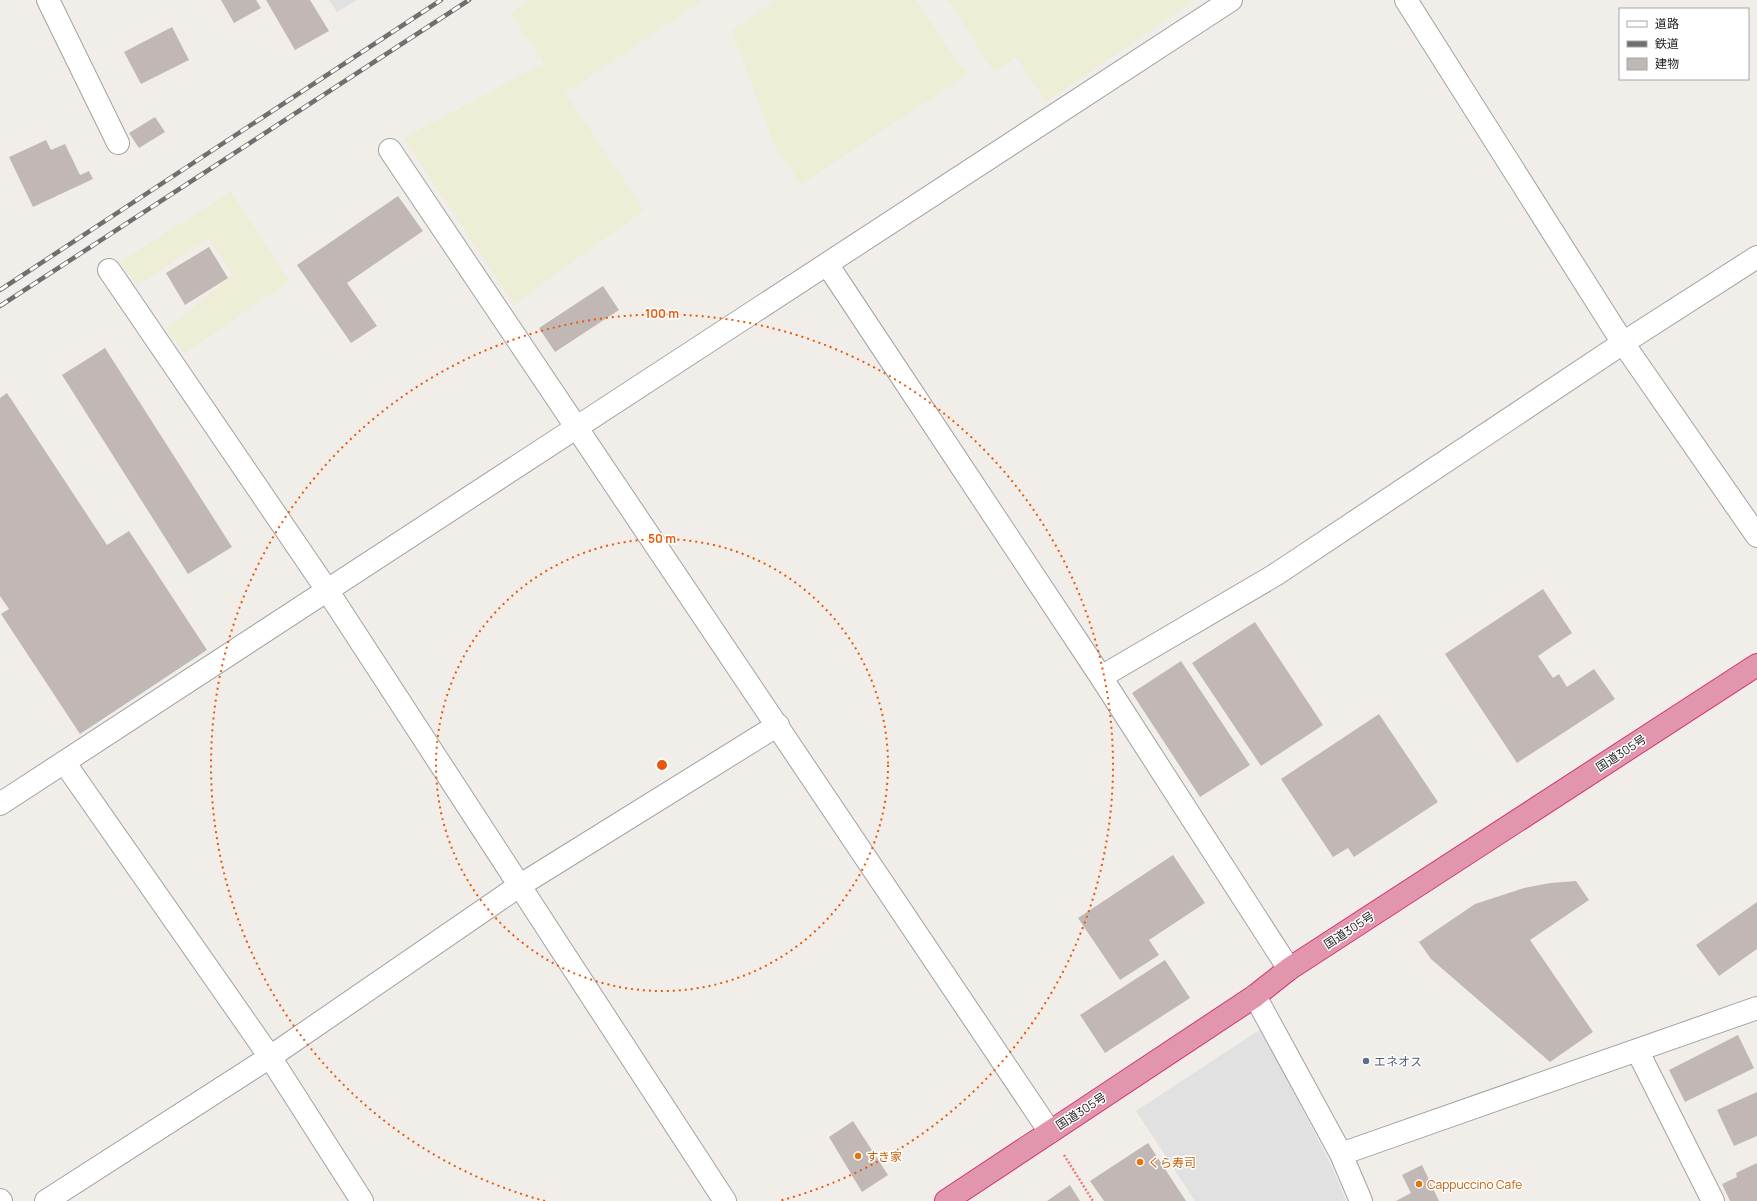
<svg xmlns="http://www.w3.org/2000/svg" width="1757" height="1201" viewBox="0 0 1757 1201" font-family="Manrope,'Noto Sans JP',sans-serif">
  <rect width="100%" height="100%" fill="#f1ede8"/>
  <path fill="#eeedd5" d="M531,0H703L565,93L644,210L514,304L404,138L544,63L511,14Z
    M776,0H915L967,75L801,184L774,145L732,30Z
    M948,0H1195L1046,101L1016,57L994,72Z
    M231,192L289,281L185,353L167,329L233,275L209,239L137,285L120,262Z"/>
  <path fill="#e1e1e1" d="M329,0H357L337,12Z
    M1261,1029L1332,1167L1346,1201H1195L1136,1111Z"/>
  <path fill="#c1b8b5" d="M221,0H256L261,8L234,23Z
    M266,0H310L329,31L295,50Z
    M172,27L189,60L141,84L124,52Z
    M155,117L165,132L139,148L129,133Z
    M46,140L51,150L65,144L80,175L89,171L93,179L33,207L9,157Z
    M398,196L423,231L347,283L377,326L351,343L297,265Z
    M209,247L228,278L185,305L166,273Z
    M603,286L619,310L555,352L539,328Z
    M105,348L232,547L188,574L62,375Z
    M7,393L107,545L129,531L207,650L80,734L1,614L9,609L0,596V398Z
    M1543,589L1572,633L1538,656L1553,678L1559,674L1567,687L1594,669L1615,699L1517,763L1445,654Z
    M1255,622L1323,725L1261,766L1192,663Z
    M1181,661L1250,765L1200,797L1132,693Z
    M1379,714L1438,802L1354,857L1348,848L1333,857L1281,779Z
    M1173,855L1205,903L1149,940L1159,955L1120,980L1078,918Z
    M1576,881L1589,900L1530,940L1593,1032L1550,1062L1431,959L1419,942L1475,904L1524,888L1550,883Z
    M1757,902V949L1719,976L1696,945Z
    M1165,960L1190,998L1105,1053L1080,1015Z
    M1738,1035L1754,1068L1685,1102L1669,1070Z
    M1757,1092V1136L1734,1146L1717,1110Z
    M853,1121L888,1175L862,1192L829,1137Z
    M1148,1143L1186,1201H1104L1090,1181Z
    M1757,1163V1201H1730L1722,1184L1737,1177L1736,1173Z
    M1422,1165L1439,1201H1396L1411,1193L1402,1175Z
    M1070,1185L1080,1201H1047Z"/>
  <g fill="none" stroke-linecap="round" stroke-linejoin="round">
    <defs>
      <path id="minor" d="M48,0L118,143
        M1406,0L1623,343L1757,536
        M390,150L1050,1132
        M827,264L1101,677L1289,969
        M109,270L327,590L725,1201
        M1101,677L1275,575L1623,343L1757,257
        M64,762L270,1057L362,1201
        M0,804L1231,0
        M1255,996L1341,1154L1361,1201
        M1637,1050L1713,1201
        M1341,1154L1757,1008
        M0,1200L1,1201
        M46,1201L270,1057L519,886L778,725"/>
      <path id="highway" d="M946,1201L1255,996L1289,969L1757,665"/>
    </defs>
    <use href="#minor" stroke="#a2a2a2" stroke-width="24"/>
    <use href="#highway" stroke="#d0347c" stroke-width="24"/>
    <path stroke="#f1797a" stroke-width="2.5" stroke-dasharray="2 2" stroke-linecap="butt" d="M1064,1155L1093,1201"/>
    <use href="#minor" stroke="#fff" stroke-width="22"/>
    <use href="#highway" stroke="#e296ad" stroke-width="22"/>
    <defs>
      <path id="rail" d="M0,290L441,0
        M0,306L469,0"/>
    </defs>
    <use href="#rail" stroke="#6f6f6f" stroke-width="4.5"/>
    <use href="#rail" stroke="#fff" stroke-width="3" stroke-dasharray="9" stroke-linecap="butt"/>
  </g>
  <g fill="none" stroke="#e8590c" stroke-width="2" stroke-dasharray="2 4">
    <circle cx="662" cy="765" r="226"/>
    <path d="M545 1201A451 451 0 1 1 779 1201"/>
  </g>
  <circle fill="#5c6f8a" stroke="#fff" stroke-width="1.5" cx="1366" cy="1061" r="4"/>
  <g fill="#e8710a" stroke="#fff" stroke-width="1.5">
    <circle cx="858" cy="1156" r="4"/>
    <circle cx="1140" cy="1162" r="4"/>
    <circle cx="1419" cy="1184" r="4"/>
  </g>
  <g text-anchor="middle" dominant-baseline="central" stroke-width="3" stroke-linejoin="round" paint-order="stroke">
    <g font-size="12" fill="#212121" stroke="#fff">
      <text transform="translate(1621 753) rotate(-33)">国道305号</text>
      <text transform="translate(1349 930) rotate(-33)">国道305号</text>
      <text transform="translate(1081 1111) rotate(-33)">国道305号</text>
    </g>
    <g font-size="12" fill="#4e5e75" stroke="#fff" text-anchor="start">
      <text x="1374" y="1061">エネオス</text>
    </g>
    <g font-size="12" fill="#c56008" stroke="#fff" text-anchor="start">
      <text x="866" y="1156">すき家</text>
      <text x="1148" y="1162">くら寿司</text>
      <text x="1427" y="1184">Cappuccino Cafe</text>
    </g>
  </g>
  <circle cx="662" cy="765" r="6" fill="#e8590c" stroke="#fff" stroke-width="2"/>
  <g font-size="12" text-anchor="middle" font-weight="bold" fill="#e8590c" stroke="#fff" stroke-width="3" stroke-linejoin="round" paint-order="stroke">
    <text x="662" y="318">100 m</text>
    <text x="662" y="543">50 m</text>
  </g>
  <rect x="1619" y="8" width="130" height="72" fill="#ffffff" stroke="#a6a6a6"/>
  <rect x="1627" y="21" width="20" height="6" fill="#ffffff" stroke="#a6a6a6"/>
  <text x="1655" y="28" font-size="12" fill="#212121">道路</text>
  <rect x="1627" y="41" width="20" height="6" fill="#6f6f6f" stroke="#a6a6a6"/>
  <text x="1655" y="48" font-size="12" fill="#212121">鉄道</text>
  <rect x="1627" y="58" width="20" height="12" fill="#c1b8b5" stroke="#a6a6a6"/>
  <text x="1655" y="68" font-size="12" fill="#212121">建物</text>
</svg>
